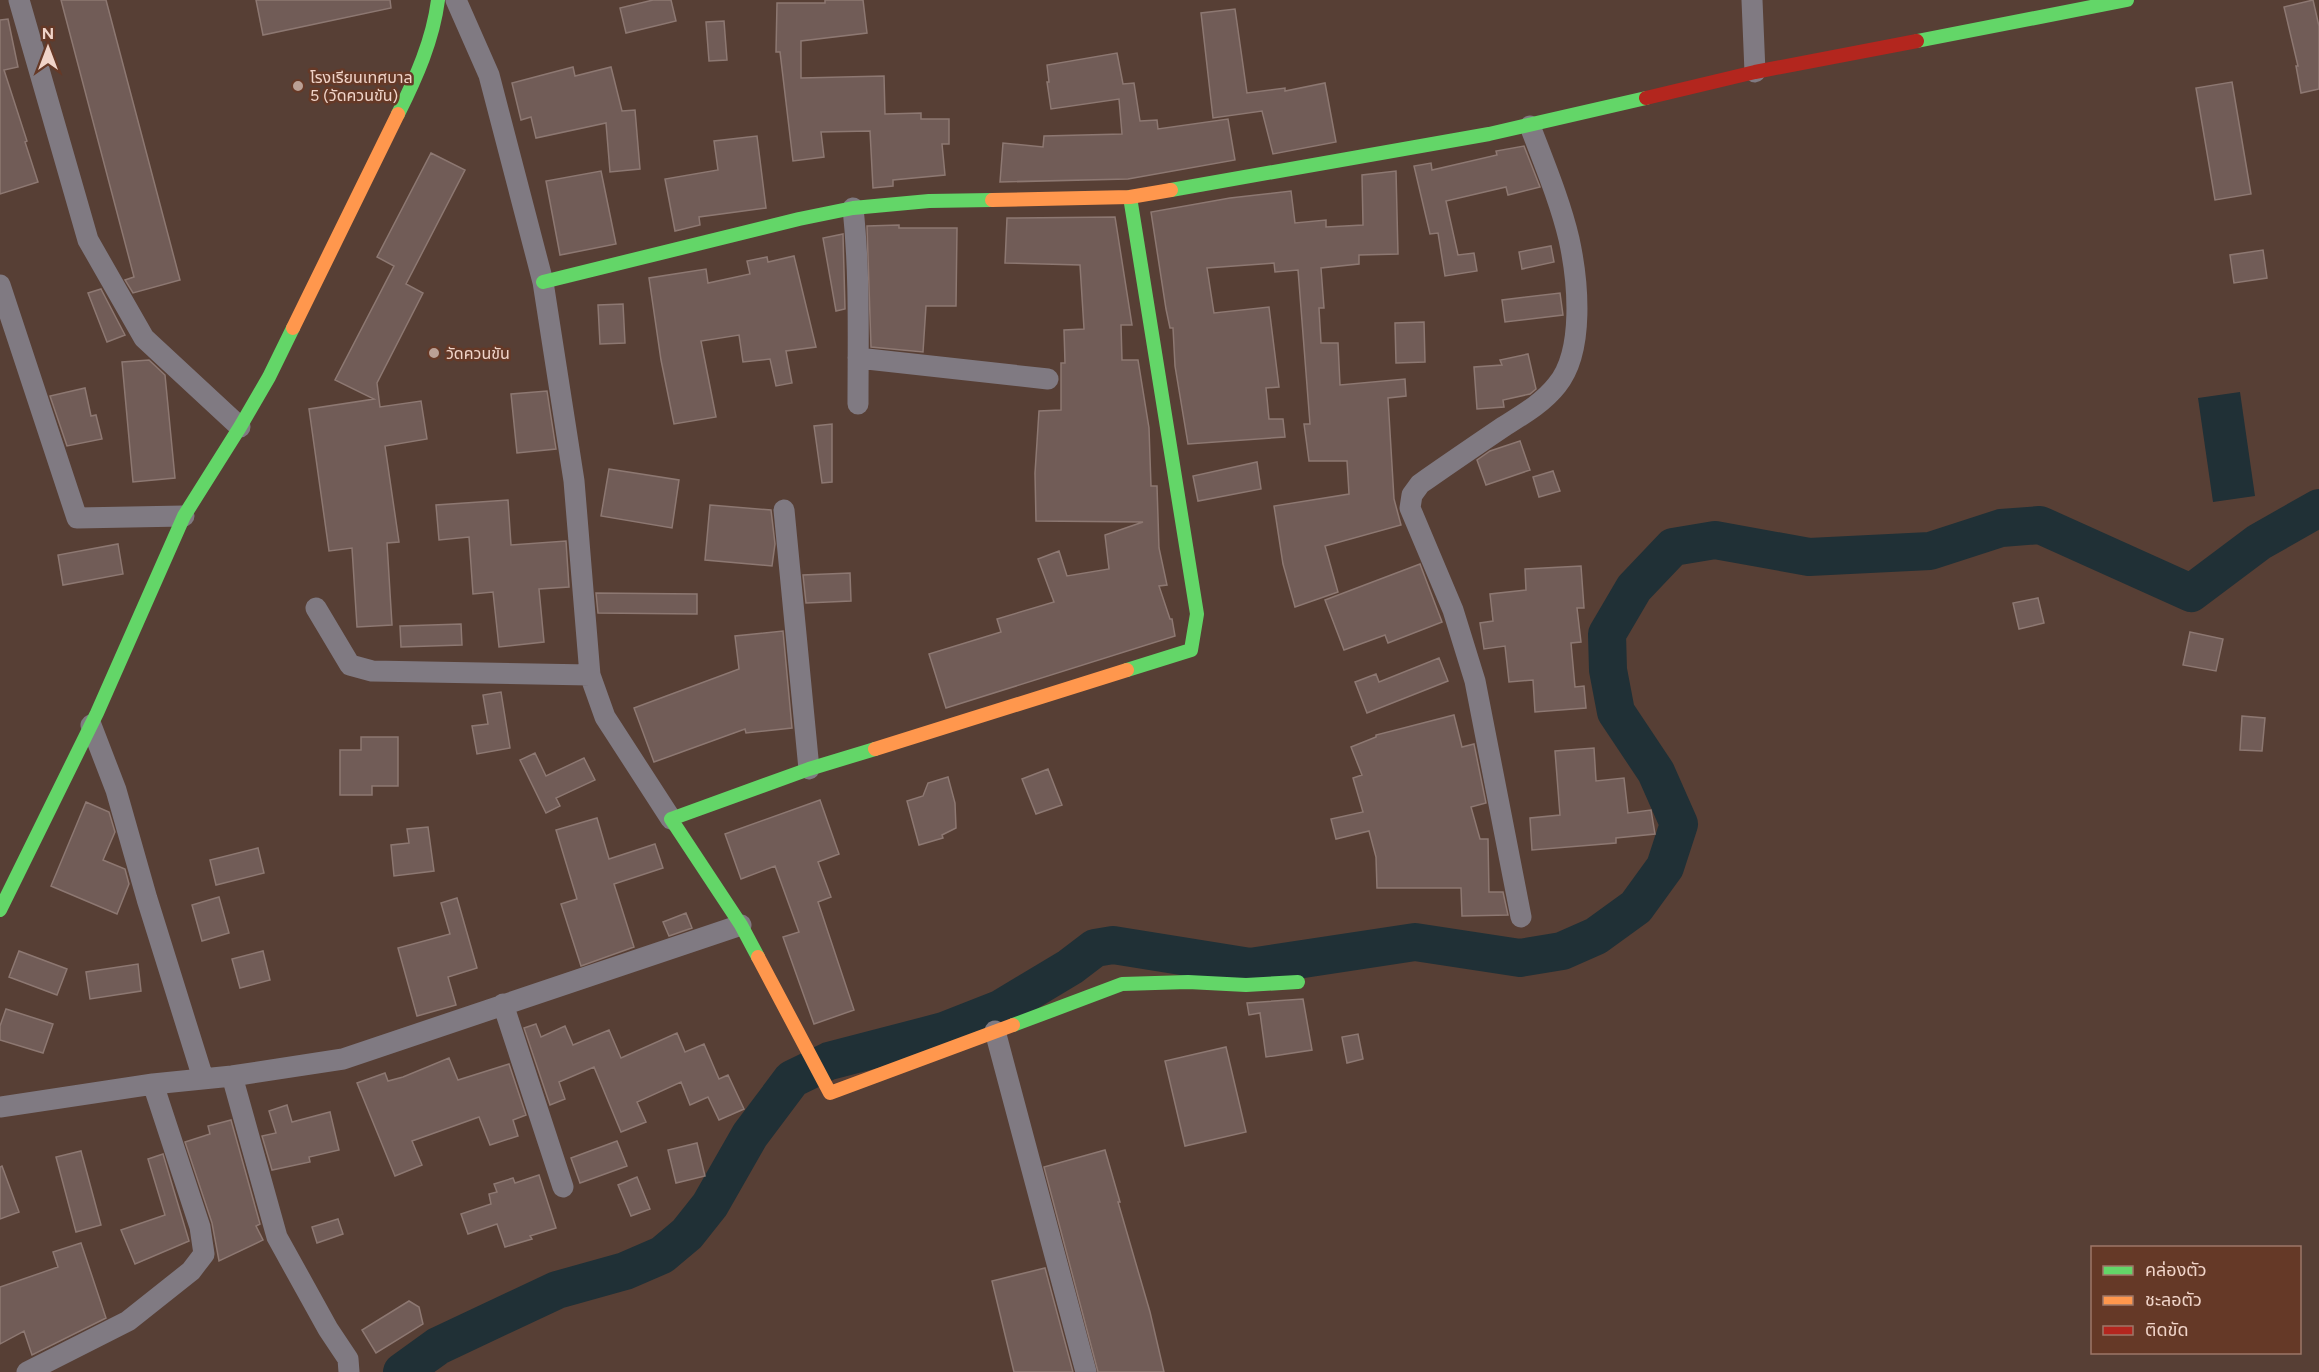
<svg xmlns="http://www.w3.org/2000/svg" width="2319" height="1372" viewBox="0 0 2319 1372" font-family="Figtree,'Noto Sans Thai',sans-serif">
  <rect width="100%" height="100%" fill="#573f35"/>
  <path fill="#203036" d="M2240,392L2255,496L2213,502L2198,398Z"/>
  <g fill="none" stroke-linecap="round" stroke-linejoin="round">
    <path stroke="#203036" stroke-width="38" d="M402,1372L438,1346L557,1290L625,1271L662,1255L687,1234L710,1205L750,1135L792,1079L829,1061L944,1031L1000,1009L1070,967L1095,948L1113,945L1250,967L1415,942L1520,958L1562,951L1596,936L1636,907L1665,867L1679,824L1656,772L1616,712L1608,670L1607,634L1634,588L1673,547L1715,540L1809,557L1930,551L2001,528L2040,525L2191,593L2259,542L2319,508"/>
  </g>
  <path fill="#715c57" stroke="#8d7872" stroke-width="1.5" d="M61,0H106L180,280L133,293L125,280L134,277Z
    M256,0H390L391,8L263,35Z
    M653,0H671L676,21L626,33L620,8Z
    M825,0H863L867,33L801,41V78L884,76L885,114L921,113V119H949V144H942L945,175L893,180V186L873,188L870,131L821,132L824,157L793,161L780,52H776L777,3H825Z
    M2313,0L2319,26V89L2301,93L2296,66H2298L2284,7Z
    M1235,9L1247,93L1285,88V91L1325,83L1336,142L1273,154L1262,111L1213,118L1201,13Z
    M8,19L18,67L4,70L27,141L25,142L38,182L0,194V20Z
    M724,21L727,60L709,61L706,22Z
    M1117,53L1123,84L1134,83L1140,121L1157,120L1158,129L1228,119L1235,160L1128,179L1000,182L1003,143L1043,147L1044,136L1122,134L1119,99L1051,109L1047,82H1049L1047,65Z
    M573,67L575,76L611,67L622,111L635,110L640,169L610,172L606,123L536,138L531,117L521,120L512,83Z
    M2232,82L2251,194L2215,200L2196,88Z
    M757,136L766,208L699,217L700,225L675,231L665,179L718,170L714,141Z
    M1524,146L1540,187L1508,195L1506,187L1446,201L1458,255L1474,253L1477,271L1445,276L1438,233L1430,234L1414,166L1431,163L1432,170L1497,155L1496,151Z
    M431,153L465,170L406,284L423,293L377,383L380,407L421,401L427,439L385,446L399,542L387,543L392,625L357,627L352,548L329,551L309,409L374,399L335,380L394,266L377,257Z
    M601,171L616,244L560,255L546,181Z
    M1396,171L1398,254L1359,255V264L1321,268L1324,308H1319L1321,343H1338L1340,385L1405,379L1406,396L1388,398L1394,499L1401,525L1325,546L1338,592L1295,607L1283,564L1274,506L1349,494L1347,461H1309L1304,424H1310L1298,270L1275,272L1274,263L1207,268L1214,313L1269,307L1279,387L1266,388L1269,419H1283L1285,437L1188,444L1175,366L1173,328H1170L1166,309L1151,212L1230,198L1291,191L1295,223L1326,220V227L1363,225L1362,175Z
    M1115,217L1132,325H1121L1122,360H1138L1149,428L1151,486H1157L1159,548L1167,585L1159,586L1170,619H1172L1175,636L946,708L929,654L1001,632L997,619L1054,602L1038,559L1059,551L1067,576L1109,569L1105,535L1143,522L1036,521L1035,473L1039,411L1061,410V363H1065L1064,330L1084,329L1080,265L1005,263L1007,218Z
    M899,225V228H957L956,306H926L923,352L871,347L867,226Z
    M843,234L845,309L836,311L823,238Z
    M1551,246L1554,262L1522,269L1519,252Z
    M2263,250L2267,278L2234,283L2230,255Z
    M794,256L816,347L786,351L792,383L776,386L770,359L743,362L739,335L701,341L716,417L674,424L661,360L649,278L706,269L708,283L750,274L747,261L767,257L768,262Z
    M101,289L125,335L107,342L88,293Z
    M1560,293L1563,315L1505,322L1502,300Z
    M623,304L625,343L600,344L598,305Z
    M1424,322L1425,362L1396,363L1395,323Z
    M1528,354L1536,389L1530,394L1503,400L1504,407L1477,409L1474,367L1502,365L1500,360Z
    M149,360L165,375L175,478L133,482L122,362Z
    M85,388L91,416L96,415L102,439L67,446L50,396Z
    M547,391L556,449L517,453L511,394Z
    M832,424V482L822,483L814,426Z
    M1520,441L1530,470L1486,485L1477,460L1490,451Z
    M1257,462L1261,489L1198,501L1193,476Z
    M609,469L679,480L672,528L601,516Z
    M1553,471L1560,491L1539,497L1533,477Z
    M508,500L511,545L566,541L569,587L539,589L544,642L499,647L493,592L473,594L469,537L439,540L436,505Z
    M710,505L771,510L775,544L772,566L705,560Z
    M118,544L123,574L63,585L58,555Z
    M1420,564L1442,622L1388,643L1385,635L1344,650L1325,600Z
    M1581,566L1584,608H1577L1581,642L1571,643L1575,687L1584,686L1586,708L1535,712L1533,680L1509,682L1505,646L1484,649L1480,623L1493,621L1490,594L1526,590L1525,569Z
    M850,573L851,601L806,603L803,575Z
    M596,593L697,594V614L598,613Z
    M2038,598L2044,623L2019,629L2013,603Z
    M461,624L462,645L401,647L400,626Z
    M783,631L792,728L746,733L745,729L654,762L634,708L739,669L735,636Z
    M2190,632L2223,639L2216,671L2183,665Z
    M1439,658L1448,681L1367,713L1355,682L1376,674L1379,682Z
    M501,692L510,748L477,754L472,726L488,724L483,695Z
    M1454,715L1462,747L1474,744L1486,803L1471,807L1480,839H1488L1489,892H1503L1508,915L1462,916L1461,888H1377L1376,857L1369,831L1336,839L1331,819L1363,812L1353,778L1362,775L1351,747L1376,737V735Z
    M2242,716L2265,718L2262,751L2240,750Z
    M361,737H398V786H372V795H340V750H361Z
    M1594,748L1596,781L1624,778L1628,813L1651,810L1655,834L1616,838V843L1532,850L1530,818L1560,815L1555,751Z
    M535,753L546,776L584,758L595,780L556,798L560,806L546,813L520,760Z
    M1048,769L1062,805L1036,814L1022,779Z
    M948,777L955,803L956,828L942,835L943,838L919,845L907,801L923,796L928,783Z
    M820,800L839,854L818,862L831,897L818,902L854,1010L814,1024L783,937L799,932L775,866L741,879L725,834Z
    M86,802L109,812L115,832L103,860L125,869L129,884L117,914L51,886Z
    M597,818L609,859L655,844L663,868L614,884L634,947L581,966L561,904L577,899L556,830Z
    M428,827L434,871L394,876L391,845L409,843L407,829Z
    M258,848L264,873L216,885L210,860Z
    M219,897L229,933L202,941L192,905Z
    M457,898L477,968L448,977L456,1005L417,1016L398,948L450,934L441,903Z
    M686,913L692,928L669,936L663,922Z
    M19,951L67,969L57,995L9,977Z
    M263,951L270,980L240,988L232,959Z
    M138,964L141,991L90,999L86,972Z
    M1303,999L1312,1050L1266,1057L1260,1013L1249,1015L1247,1003Z
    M6,1009L53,1024L43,1053L0,1040V1026Z
    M536,1024L541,1037L565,1026L573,1045L609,1030L621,1058L677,1033L685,1052L704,1044L719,1079L728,1075L744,1109L719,1120L708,1097L690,1105L681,1082L637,1102L646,1122L621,1132L594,1067L559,1082L565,1099L550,1105L524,1028Z
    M1358,1034L1363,1059L1347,1063L1342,1037Z
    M1226,1047L1246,1132L1185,1146L1165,1061Z
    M449,1058L458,1080L509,1064L526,1115L513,1120L518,1136L490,1145L479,1117L412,1141L422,1165L395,1176L357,1083L385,1073L388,1081L403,1077Z
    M287,1105L292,1122L330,1112L339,1150L309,1157L310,1162L272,1170L262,1136L276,1133L269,1111Z
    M231,1120L260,1224L256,1226L263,1240L219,1261L212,1223L185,1142L210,1134L208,1126Z
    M617,1141L627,1166L580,1183L571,1158Z
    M697,1143L705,1176L676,1183L668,1150Z
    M1105,1150L1120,1202H1118L1150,1312L1164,1372H1098L1044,1167Z
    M81,1151L101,1225L76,1232L56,1157Z
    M163,1154L189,1241L135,1264L121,1230L165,1215L148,1159Z
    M2,1166L19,1212L0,1219V1167Z
    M539,1175L556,1228L530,1236L532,1239L505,1247L497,1224L468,1234L461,1214L491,1204L489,1194L497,1192L494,1184L513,1178L515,1183Z
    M637,1177L650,1209L631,1216L618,1185Z
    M338,1219L343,1234L317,1243L312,1227Z
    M81,1243L106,1318L32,1355L24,1331L0,1344V1287L58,1267L53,1252Z
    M1045,1268L1073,1372H1014L992,1281Z
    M409,1301L419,1307L423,1324L376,1353L362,1330Z"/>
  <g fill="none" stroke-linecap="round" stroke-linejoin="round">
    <path stroke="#807a82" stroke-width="21" d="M19,0L88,240L144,338L240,427
      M456,0L489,75L543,282L574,481L590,675L605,717L671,819
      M1752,0L1755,72
      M853,208C860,274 858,338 858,404
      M0,285L77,518L184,516
      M858,358L1048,379
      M784,510L809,769
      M316,608L350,665L372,671L590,675
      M91,725L116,790L147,899L203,1078
      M1521,917L1475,681L1453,610L1410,508L1412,495L1420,484C1447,465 1475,446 1503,427C1522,415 1543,403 1557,385C1585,351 1578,280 1569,239C1560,201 1544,163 1530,126
      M503,1004L563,1187
      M995,1031L1086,1372
      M232,1076L277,1237L328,1329L348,1359L349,1372
      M0,1107L153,1084L232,1076L343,1059L741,925
      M27,1372L128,1321L191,1271L204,1254L200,1227L153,1084"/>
    <path stroke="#63d668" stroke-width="14" d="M1917,41L2127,0
      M398,114C416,78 433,40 438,0
      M1171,190L1489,134L1646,98
      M543,282L799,219L853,208L929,201L992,200
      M1127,670L1191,650L1197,614L1130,197
      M0,910L97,713L184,516L240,427L269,377L293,328
      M758,957L741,925L671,819L809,769L875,749
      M1013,1025L1122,984L1188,982L1246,985L1298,982"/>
    <path stroke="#ff974d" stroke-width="14" d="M992,200L1130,197L1171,190
      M293,328L398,114
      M875,749L1127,670
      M758,957L830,1093L1013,1025"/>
    <path stroke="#b3261e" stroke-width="14" d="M1646,98L1755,72L1917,41"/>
  </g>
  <g fill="#baa095" stroke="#653927" stroke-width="2">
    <circle cx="298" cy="86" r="6"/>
    <circle cx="434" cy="353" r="6"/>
  </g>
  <g text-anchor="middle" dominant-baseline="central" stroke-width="5" stroke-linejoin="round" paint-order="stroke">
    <g font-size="16" fill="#f0d4c9" stroke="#653927" text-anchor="start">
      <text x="310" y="77">โรงเรียนเทศบาล<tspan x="310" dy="18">5 (วัดควนขัน)</tspan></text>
      <text x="446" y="353">วัดควนขัน</text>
    </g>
  </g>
  <rect x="2091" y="1246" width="210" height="108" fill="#653927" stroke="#9d7768" stroke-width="1.5"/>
  <rect x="2103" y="1266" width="30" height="9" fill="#63d668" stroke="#9d7768" stroke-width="1.5"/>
  <text x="2145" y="1276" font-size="18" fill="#f0d4c9">คล่องตัว</text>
  <rect x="2103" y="1296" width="30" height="9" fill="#ff974d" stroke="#9d7768" stroke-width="1.5"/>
  <text x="2145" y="1306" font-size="18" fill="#f0d4c9">ชะลอตัว</text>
  <rect x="2103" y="1326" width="30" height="9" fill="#b3261e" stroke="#9d7768" stroke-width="1.5"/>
  <text x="2145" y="1336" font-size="18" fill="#f0d4c9">ติดขัด</text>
  <g transform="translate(48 48)" stroke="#653927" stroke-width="4.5" paint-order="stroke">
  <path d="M0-4.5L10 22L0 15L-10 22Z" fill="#f0d4c9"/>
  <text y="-9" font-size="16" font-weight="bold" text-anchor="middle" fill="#f0d4c9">N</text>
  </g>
</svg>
